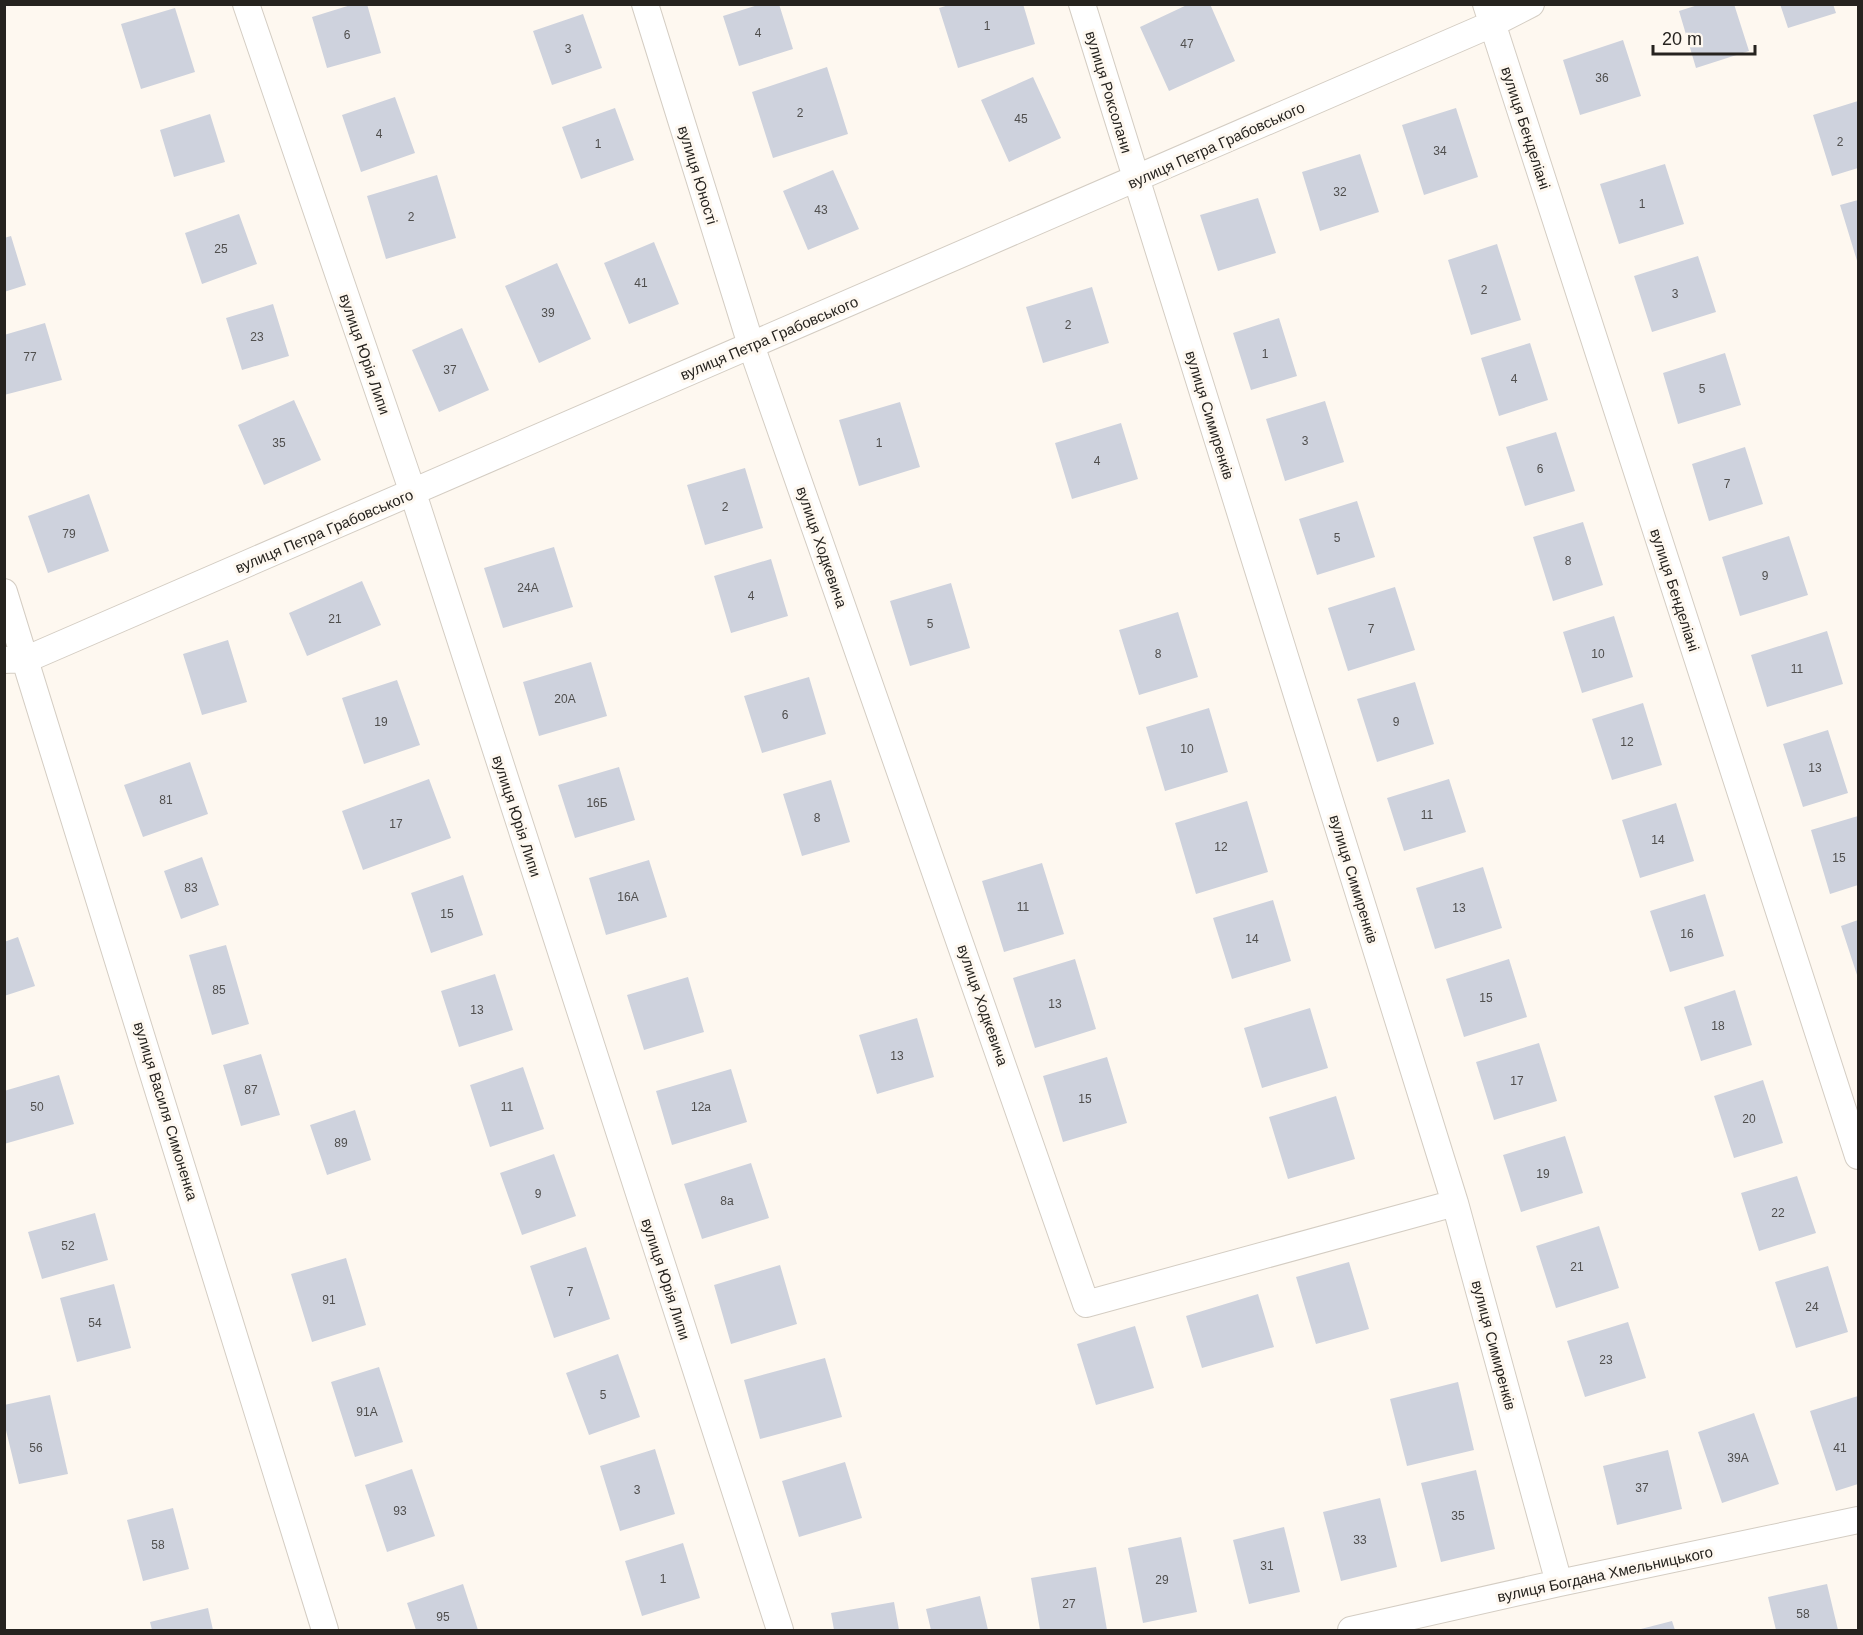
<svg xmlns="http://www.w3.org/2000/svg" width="1863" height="1635" viewBox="0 0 1863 1635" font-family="Arial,sans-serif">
  <rect width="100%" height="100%" fill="#fef8f0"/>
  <path fill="#ced2dd" d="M354,4H367L381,53L327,68L312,17Z
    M761,4H779L793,49L739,66L723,16Z
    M952,4H1023L1035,44L958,68L939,8Z
    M1189,4H1210L1235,61L1169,91L1140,27Z
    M1701,4H1734L1749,51L1696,68L1679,11Z
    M1780,4H1833L1836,13L1788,28Z
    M175,8L195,72L141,89L121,24Z
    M583,14L602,68L552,85L533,31Z
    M1623,40L1641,96L1580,115L1563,60Z
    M827,67L848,134L773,158L752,92Z
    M1033,77L1061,138L1009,162L981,100Z
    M395,97L415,153L361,172L342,115Z
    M1858,101V168L1832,176L1813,115Z
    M615,108L634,160L581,179L562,127Z
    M1456,108L1478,177L1424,195L1402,125Z
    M210,114L225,162L174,177L160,130Z
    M1360,154L1379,212L1320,231L1302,172Z
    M1665,164L1684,224L1619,244L1600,184Z
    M833,170L859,229L808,250L783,191Z
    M437,175L456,238L386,259L367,196Z
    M1258,198L1276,253L1218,271L1200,215Z
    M1858,200V264L1840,205Z
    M239,214L257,264L202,284L185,233Z
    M11,236L26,285L4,292V238Z
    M654,242L679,304L629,324L604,263Z
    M1497,244L1521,320L1471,335L1448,260Z
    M1698,256L1716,312L1652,332L1634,276Z
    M557,263L591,339L539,363L505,286Z
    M1092,287L1109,343L1043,363L1026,307Z
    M273,304L289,356L242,370L226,318Z
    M1279,318L1297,376L1251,390L1233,333Z
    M45,323L62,380L4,395V335Z
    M462,328L489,390L439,412L412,350Z
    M1530,343L1548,400L1499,416L1481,358Z
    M1725,353L1741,405L1678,424L1663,373Z
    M294,400L321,460L264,485L238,425Z
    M1325,401L1344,462L1285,481L1266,419Z
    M900,402L920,467L859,486L839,420Z
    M1121,423L1138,479L1072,499L1055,443Z
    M1556,432L1575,491L1525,506L1506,447Z
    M1745,447L1763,504L1709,521L1692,464Z
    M745,468L763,528L705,545L687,485Z
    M89,494L109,551L48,573L28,516Z
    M1357,501L1375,557L1317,575L1299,519Z
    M1583,522L1603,585L1553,601L1533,537Z
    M1789,536L1808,595L1740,616L1722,557Z
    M554,547L573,607L503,628L484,568Z
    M771,559L788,616L731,633L714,576Z
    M362,581L381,625L307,656L289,613Z
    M951,583L970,648L910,666L890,601Z
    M1395,587L1415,650L1348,671L1328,608Z
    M1178,612L1198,677L1139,695L1119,630Z
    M1614,616L1633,677L1582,693L1563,632Z
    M1827,631L1843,684L1767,707L1751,655Z
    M228,640L247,702L202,715L183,654Z
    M591,662L607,716L539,736L523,682Z
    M809,677L826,734L762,753L744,696Z
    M397,680L420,745L364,764L342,698Z
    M1415,682L1434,744L1377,762L1357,699Z
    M1643,703L1662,765L1612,780L1592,719Z
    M1209,708L1228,772L1165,791L1146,727Z
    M1828,730L1848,793L1803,807L1783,744Z
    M190,762L208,814L143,837L124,785Z
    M619,767L635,820L575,838L558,785Z
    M429,779L451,838L363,870L342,811Z
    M1449,779L1466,832L1404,851L1387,798Z
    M831,780L850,842L802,856L783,794Z
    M1247,801L1268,872L1196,894L1175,823Z
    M1676,803L1694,861L1640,878L1622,820Z
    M1858,816V885L1830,894L1811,830Z
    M202,857L219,905L181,919L164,871Z
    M649,860L667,917L606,935L589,878Z
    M1042,863L1064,934L1004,952L982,881Z
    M1483,867L1502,928L1435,949L1416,888Z
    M463,875L483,935L431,953L411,893Z
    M1705,894L1724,956L1670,972L1650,911Z
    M1273,900L1291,961L1232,979L1213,918Z
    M1858,920V978L1841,926Z
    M18,937L35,986L4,996V942Z
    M226,945L249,1024L212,1035L189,955Z
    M1075,959L1096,1029L1035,1048L1013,978Z
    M1509,959L1527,1017L1464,1037L1446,979Z
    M495,974L513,1030L459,1047L441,991Z
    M688,977L704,1032L644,1050L627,995Z
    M1735,990L1752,1045L1701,1061L1684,1007Z
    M1310,1008L1328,1068L1262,1088L1244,1028Z
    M917,1018L934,1077L877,1094L859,1035Z
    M1539,1043L1557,1101L1494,1120L1476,1062Z
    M261,1054L280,1115L241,1126L223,1065Z
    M1107,1057L1127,1123L1063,1142L1043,1076Z
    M523,1067L544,1129L490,1147L470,1085Z
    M731,1069L747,1122L672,1145L656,1091Z
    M59,1075L74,1124L4,1144V1091Z
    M1763,1080L1783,1143L1734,1158L1714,1096Z
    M1336,1096L1355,1159L1288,1179L1269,1117Z
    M355,1110L371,1160L327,1175L310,1125Z
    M1565,1136L1583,1193L1521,1212L1503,1155Z
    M554,1154L576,1216L522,1235L500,1173Z
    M751,1163L769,1218L702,1239L684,1184Z
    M1797,1176L1816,1233L1759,1251L1741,1193Z
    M95,1213L108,1260L42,1279L28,1232Z
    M1599,1226L1619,1288L1556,1308L1536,1246Z
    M586,1247L610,1319L554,1338L530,1266Z
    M346,1258L366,1325L312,1342L291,1274Z
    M1349,1262L1369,1329L1316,1344L1296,1277Z
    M780,1265L797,1324L731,1344L714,1285Z
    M1828,1266L1848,1332L1796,1348L1775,1282Z
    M114,1284L131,1348L77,1362L60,1298Z
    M1258,1294L1274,1347L1202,1368L1186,1316Z
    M1628,1322L1646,1378L1585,1397L1567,1341Z
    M1135,1326L1154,1388L1096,1405L1077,1344Z
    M618,1354L640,1417L589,1435L566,1373Z
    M825,1358L842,1417L760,1439L744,1380Z
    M379,1367L403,1442L355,1457L331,1382Z
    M1458,1382L1474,1450L1407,1466L1390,1399Z
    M50,1395L68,1474L19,1484L4,1422V1405Z
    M1858,1396V1484L1836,1491L1810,1411Z
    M1754,1413L1779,1484L1722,1503L1698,1432Z
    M655,1449L675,1514L620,1531L600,1466Z
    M1668,1450L1682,1509L1617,1525L1603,1466Z
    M845,1462L862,1518L799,1537L782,1481Z
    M412,1469L435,1536L387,1552L365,1485Z
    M1476,1470L1495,1549L1441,1562L1421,1483Z
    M1380,1498L1397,1567L1341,1581L1323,1512Z
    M173,1508L189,1569L143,1581L127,1520Z
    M1284,1527L1300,1592L1249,1604L1233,1540Z
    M1181,1537L1197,1612L1143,1623L1128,1548Z
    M683,1543L700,1598L642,1616L625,1561Z
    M1096,1567L1107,1630H1040L1031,1578Z
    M463,1584L478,1630H416L407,1603Z
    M1827,1584L1838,1630H1776L1768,1597Z
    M980,1596L988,1630H931L926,1609Z
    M894,1602L899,1630H834L831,1613Z
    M208,1608L213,1630H152L150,1622Z
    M1672,1621L1675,1630H1637Z"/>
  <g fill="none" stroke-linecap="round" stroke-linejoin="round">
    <defs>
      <path id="street" d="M246,4L413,493L780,1630
        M645,4L751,345L1086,1304L1455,1203
        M1082,4L1455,1203L1559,1583
        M1486,4L1858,1156
        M4,592L325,1630
        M4,660L27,659L1492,24L1531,4
        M1351,1630L1559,1583L1858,1520"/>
    </defs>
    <use href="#street" stroke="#d4cdc3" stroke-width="28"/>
    <use href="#street" stroke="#fff" stroke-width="26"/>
  </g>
  <g text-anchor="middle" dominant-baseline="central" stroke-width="6" stroke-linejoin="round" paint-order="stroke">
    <g font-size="12" fill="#504f4e">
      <text x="987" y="26">1</text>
      <text x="758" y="33">4</text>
      <text x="347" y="35">6</text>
      <text x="1187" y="44">47</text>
      <text x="568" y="49">3</text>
      <text x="1602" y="78">36</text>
      <text x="800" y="113">2</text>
      <text x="1021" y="119">45</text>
      <text x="379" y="134">4</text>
      <text x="1840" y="142">2</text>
      <text x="598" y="144">1</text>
      <text x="1440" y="151">34</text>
      <text x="1340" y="192">32</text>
      <text x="1642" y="204">1</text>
      <text x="821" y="210">43</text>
      <text x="411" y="217">2</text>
      <text x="221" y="249">25</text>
      <text x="641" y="283">41</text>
      <text x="1484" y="290">2</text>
      <text x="1675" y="294">3</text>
      <text x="548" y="313">39</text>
      <text x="1068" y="325">2</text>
      <text x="257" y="337">23</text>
      <text x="1265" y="354">1</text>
      <text x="30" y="357">77</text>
      <text x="450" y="370">37</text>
      <text x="1514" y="379">4</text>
      <text x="1702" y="389">5</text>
      <text x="1305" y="441">3</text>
      <text x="279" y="443">35</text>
      <text x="879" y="443">1</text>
      <text x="1097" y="461">4</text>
      <text x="1540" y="469">6</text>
      <text x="1727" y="484">7</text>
      <text x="725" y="507">2</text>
      <text x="69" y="534">79</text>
      <text x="1337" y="538">5</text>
      <text x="1568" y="561">8</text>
      <text x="1765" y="576">9</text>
      <text x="528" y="588">24А</text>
      <text x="751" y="596">4</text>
      <text x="335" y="619">21</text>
      <text x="930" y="624">5</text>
      <text x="1371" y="629">7</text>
      <text x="1158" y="654">8</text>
      <text x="1598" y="654">10</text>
      <text x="1797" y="669">11</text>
      <text x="565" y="699">20А</text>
      <text x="785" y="715">6</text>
      <text x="381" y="722">19</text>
      <text x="1396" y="722">9</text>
      <text x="1627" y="742">12</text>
      <text x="1187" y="749">10</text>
      <text x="1815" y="768">13</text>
      <text x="166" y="800">81</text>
      <text x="597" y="803">16Б</text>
      <text x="1427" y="815">11</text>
      <text x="817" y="818">8</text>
      <text x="396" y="824">17</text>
      <text x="1658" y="840">14</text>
      <text x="1221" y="847">12</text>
      <text x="1839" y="858">15</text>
      <text x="191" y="888">83</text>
      <text x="628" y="897">16А</text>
      <text x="1023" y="907">11</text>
      <text x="1459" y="908">13</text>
      <text x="447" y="914">15</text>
      <text x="1687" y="934">16</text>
      <text x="1252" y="939">14</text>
      <text x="219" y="990">85</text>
      <text x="1486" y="998">15</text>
      <text x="1055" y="1004">13</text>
      <text x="477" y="1010">13</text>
      <text x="1718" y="1026">18</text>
      <text x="897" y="1056">13</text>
      <text x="1517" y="1081">17</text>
      <text x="251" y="1090">87</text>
      <text x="1085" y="1099">15</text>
      <text x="37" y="1107">50</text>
      <text x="507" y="1107">11</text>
      <text x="701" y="1107">12а</text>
      <text x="1749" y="1119">20</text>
      <text x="341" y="1143">89</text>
      <text x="1543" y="1174">19</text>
      <text x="538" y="1194">9</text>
      <text x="727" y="1201">8а</text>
      <text x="1778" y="1213">22</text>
      <text x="68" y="1246">52</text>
      <text x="1577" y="1267">21</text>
      <text x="570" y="1292">7</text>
      <text x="329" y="1300">91</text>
      <text x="1812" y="1307">24</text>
      <text x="95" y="1323">54</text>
      <text x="1606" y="1360">23</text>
      <text x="603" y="1395">5</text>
      <text x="367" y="1412">91А</text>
      <text x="36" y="1448">56</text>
      <text x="1840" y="1448">41</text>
      <text x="1738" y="1458">39А</text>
      <text x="1642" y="1488">37</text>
      <text x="637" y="1490">3</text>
      <text x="400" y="1511">93</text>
      <text x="1458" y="1516">35</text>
      <text x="1360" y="1540">33</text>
      <text x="158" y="1545">58</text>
      <text x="1267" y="1566">31</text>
      <text x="663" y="1579">1</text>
      <text x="1162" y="1580">29</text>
      <text x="1069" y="1604">27</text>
      <text x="1803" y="1614">58</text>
      <text x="443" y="1617">95</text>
    </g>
    <g font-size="15" fill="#26231f" stroke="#fef8f0">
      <text transform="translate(1109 92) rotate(73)">вулиця Роксолани</text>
      <text transform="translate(1526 128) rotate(72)">вулиця Бенделіані</text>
      <text transform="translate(1216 145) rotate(-24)">вулиця Петра Грабовського</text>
      <text transform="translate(698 175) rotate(73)">вулиця Юності</text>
      <text transform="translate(769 338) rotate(-23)">вулиця Петра Грабовського</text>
      <text transform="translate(365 354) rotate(71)">вулиця Юрія Липи</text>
      <text transform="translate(1210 415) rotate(73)">вулиця Симиренків</text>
      <text transform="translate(324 531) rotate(-23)">вулиця Петра Грабовського</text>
      <text transform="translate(822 547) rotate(71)">вулиця Ходкевича</text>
      <text transform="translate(1675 590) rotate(72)">вулиця Бенделіані</text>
      <text transform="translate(517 816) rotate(72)">вулиця Юрія Липи</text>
      <text transform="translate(1354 879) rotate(73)">вулиця Симиренків</text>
      <text transform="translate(983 1005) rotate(71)">вулиця Ходкевича</text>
      <text transform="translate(166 1111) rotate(73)">вулиця Василя Симоненка</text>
      <text transform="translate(666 1279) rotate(72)">вулиця Юрія Липи</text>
      <text transform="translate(1494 1345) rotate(75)">вулиця Симиренків</text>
      <text transform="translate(1605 1574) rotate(-12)">вулиця Богдана Хмельницького</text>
    </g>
  </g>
  <rect width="1863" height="1635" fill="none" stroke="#26231f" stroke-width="12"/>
  <path d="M1653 45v9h102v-9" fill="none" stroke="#26231f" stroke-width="3"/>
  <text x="1662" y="45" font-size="18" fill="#26231f" stroke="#fef8f0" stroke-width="4.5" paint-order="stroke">20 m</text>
</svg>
